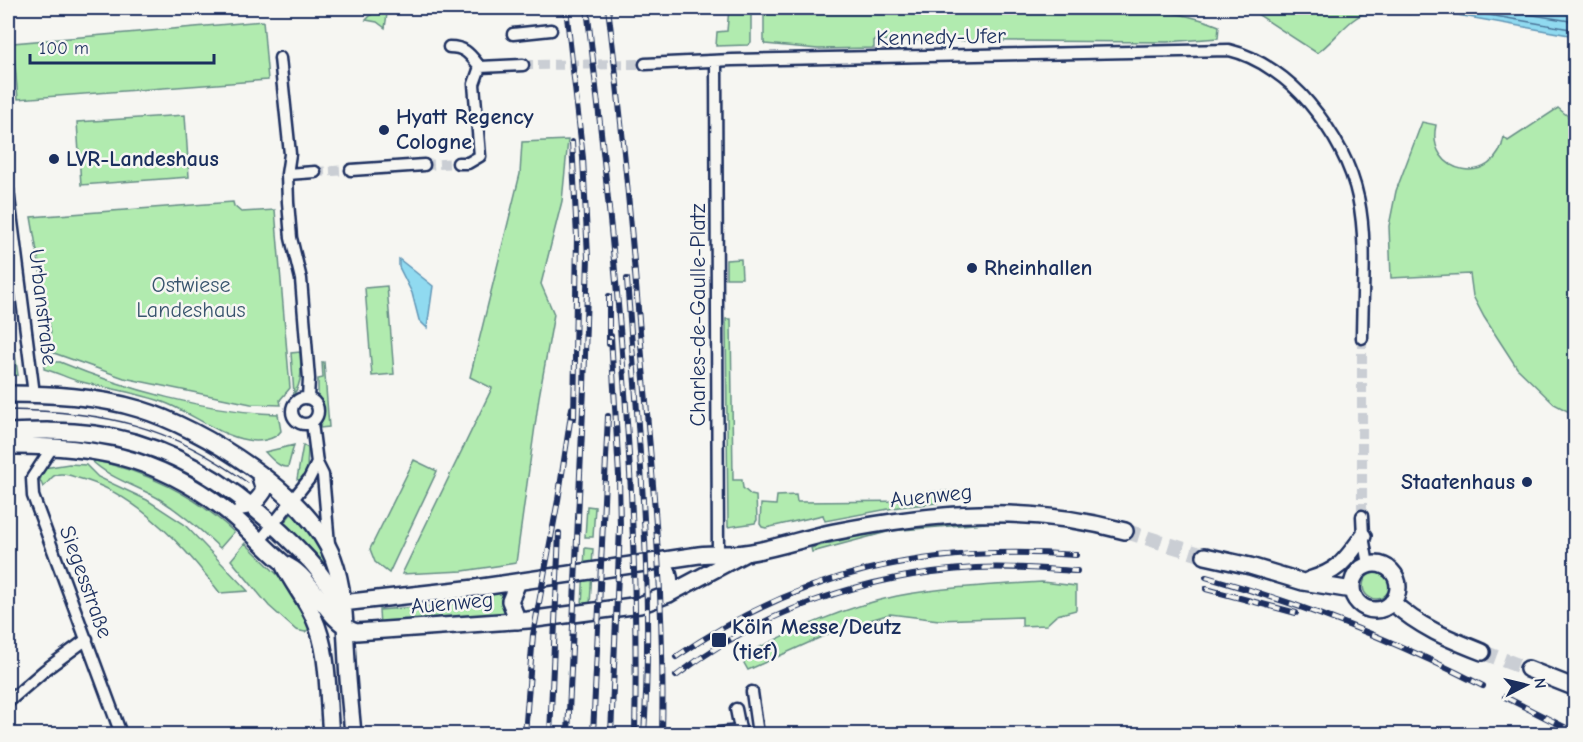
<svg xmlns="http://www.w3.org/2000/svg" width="1583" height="742" viewBox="0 0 1583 742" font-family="'Comic Neue',sans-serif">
  <rect width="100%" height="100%" fill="#f6f6f2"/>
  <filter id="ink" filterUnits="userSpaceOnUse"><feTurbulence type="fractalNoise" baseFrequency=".0167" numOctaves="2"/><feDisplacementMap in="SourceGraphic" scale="12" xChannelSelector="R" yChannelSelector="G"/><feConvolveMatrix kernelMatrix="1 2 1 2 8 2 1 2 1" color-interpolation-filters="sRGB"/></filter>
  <g filter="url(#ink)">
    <path fill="#b1ebaf" stroke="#668d86" stroke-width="1.5" d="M729,8H751V42L748,45L716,46L717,32L727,31Z
      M767,8H1129C1160,10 1190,14 1219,26L1218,38L1167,42L874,40V48L818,49L765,44L764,42V15Z
      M1248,8H1401L1414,10L1410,14C1400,13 1379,8 1371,11C1349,16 1335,41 1317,53Z
      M377,9H383L387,14L385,28L377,22L366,20Z
      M263,21L268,80L18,99L13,43Z
      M1558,108L1575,122V415L1554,404L1517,368L1484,317L1473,296L1470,274L1391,278L1389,226L1396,191L1422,122L1436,125C1425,175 1495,189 1504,137L1508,141Z
      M185,115L189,177L81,185L77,122Z
      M568,140L562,201L541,284L554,314L539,397L516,563L463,571L402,574L492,388L470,377L520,174L522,142Z
      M233,202L234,206L241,212L275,210L290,388L280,400L281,405L251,404L124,378L51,352L39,339V336L51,333L31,217Z
      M741,259L742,278H726V260Z
      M387,286L394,374L372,376L365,288Z
      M8,306L18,375L8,376Z
      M726,319H731L733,480H742L743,488L751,495L756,496L757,520L755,523L728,527Z
      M300,352C301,367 303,381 294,394L291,353Z
      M50,362H60C125,389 208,412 278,414L281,431C274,441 258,442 247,440C219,435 194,415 168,404C138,392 108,389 78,381C67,378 56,372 44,369V366Z
      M322,362H324L329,427L320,428L323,410L318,395V379L323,378Z
      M294,445L288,467C279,468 271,458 265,452Z
      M303,445L308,448L307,469L302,482L297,479Z
      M91,460C144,470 195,495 234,532L220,548C202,531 183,514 161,500C138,486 110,479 91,460Z
      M414,460L437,471L389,573L375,562L370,549Z
      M69,464L86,465L98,477L147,500L184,524L248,591L220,593C186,548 135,492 78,478C72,476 63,472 56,475C50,477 48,484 43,487L40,480L44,468Z
      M956,491V494L945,496L937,503L899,507L825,521L823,515L766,528L762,527L760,524L761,504L776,505L777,496L796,495L797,502L921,501V492Z
      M587,506L595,507L593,537H585Z
      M293,512C315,536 323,548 333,579L281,526Z
      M986,520L985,523L891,531L812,552L811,548L894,527Z
      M245,543L287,584L312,627L305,632L296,630L269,606L231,560Z
      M585,548L593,549L590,606H582Z
      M1363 586a13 13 0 1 1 26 0a13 13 0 1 1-26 0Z
      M1042,582L1076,586V610L1057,615L1046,625L1022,626V617L939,620L890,614L837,630L748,670L744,663V655C792,631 844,607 897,596C945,587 994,585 1042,582Z
      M508,591L510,615L380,626L379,610L469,603L498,592Z"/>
    <path fill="#90daf0" stroke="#6196b6" stroke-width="1.5" d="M1418,8H1575V36Z
      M399,259L433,286L427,328L419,320L412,293L399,267Z"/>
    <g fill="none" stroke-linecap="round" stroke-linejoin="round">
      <path stroke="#4a7398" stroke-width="1.5" d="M1448,8L1576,30
        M1491,8L1576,22"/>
      <path stroke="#caced4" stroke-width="10" stroke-dasharray="10 5" stroke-linecap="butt" d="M523,65L645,64
        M424,165L458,163
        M315,172L351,170
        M1362,338V516"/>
      <path stroke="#caced4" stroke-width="15" stroke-dasharray="15 8" stroke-linecap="butt" d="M1125,531L1205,556
        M1482,652L1528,669"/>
      <defs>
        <path id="street" d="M513,34L551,30
          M449,47C466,47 470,55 480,67
          M280,58L290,154L287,174L288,202L291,238L301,279L309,379L308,398
          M716,61L718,558
          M645,64L732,60L1229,50C1259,57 1290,80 1309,103C1376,183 1363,241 1362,338
          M480,67L523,65
          M458,163H468L480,156L474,84L480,67
          M351,170L424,165
          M287,174L315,172
          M8,190L34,394
          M292 411a13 13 0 1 1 26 0a13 13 0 1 1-26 0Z
          M312,423L317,463L323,475L329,544
          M53,446L32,478L33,496L121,734
          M1362,516L1363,536L1368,565
          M260,541L309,479L317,463
          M752,692L758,734
          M8,702L45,670L87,639
          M736,709L741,734
          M705,734L741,731"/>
        <path id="secondary" d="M8,394C51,394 96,396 139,409C202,428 309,494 333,558C345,590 345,628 347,662C348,686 351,710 353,734
          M8,432C37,431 65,430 94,434C179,444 253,500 310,561C321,573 330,588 340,601
          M8,446C91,445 155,456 223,508C244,524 261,544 281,561C285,565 291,567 296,571C319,589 328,622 356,632L528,620L640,605L669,594L744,554
          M242,507C253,506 258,500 264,491L259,473
          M1205,556L1250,566L1303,582L1352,590
          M662,561C670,571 671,582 669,594
          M283,564C291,582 305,598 313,616C330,652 327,696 331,734
          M1352 587a23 23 0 1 1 46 0a23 23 0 1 1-46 0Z
          M1309,580C1339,571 1345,561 1363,536
          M518,582L510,601L518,621
          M1392,602C1419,627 1449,639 1482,652
          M342,603L475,588L699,555C714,553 732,555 745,553C775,549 804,538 834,532C935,512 1024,504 1125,531
          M1528,669L1576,688"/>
      </defs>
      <use href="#street" stroke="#1b2f5e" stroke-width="15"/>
      <use href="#secondary" stroke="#1b2f5e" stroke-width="20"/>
      <use href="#street" stroke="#f6f6f2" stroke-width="10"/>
      <use href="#secondary" stroke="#f6f6f2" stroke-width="15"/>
      <path stroke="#1b2f5e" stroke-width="1.5" d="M8,410C103,411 170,425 248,483"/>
      <defs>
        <path id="rail" d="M566,8L583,158L588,257L584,388L568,734
          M587,8C615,248 640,492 635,734
          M608,8C623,127 633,248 643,368C654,490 665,612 662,734
          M572,142L577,237L574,418
          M627,279C638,430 654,583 644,734
          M609,296V344
          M1206,577C1302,604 1394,640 1483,686
          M1206,589L1296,613
          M676,657C801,571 926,544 1076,555
          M676,676C761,610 870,574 976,568C1010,566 1043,569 1077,571
          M1505,697L1576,733
          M525,734L533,635L558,500L572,408
          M550,734L559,533
          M593,734L608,416
          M611,734L620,528L619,476L611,336"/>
      </defs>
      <use href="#rail" stroke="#1b2f5e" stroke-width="6"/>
      <use href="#rail" stroke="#f6f6f2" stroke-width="4" stroke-dasharray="11" stroke-linecap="butt"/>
    </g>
  </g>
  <g fill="#1b2f5e" stroke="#f6f6f2" stroke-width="2">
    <circle cx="384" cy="130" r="6"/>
    <circle cx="54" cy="159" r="6"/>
    <circle cx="972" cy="268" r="6"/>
    <circle cx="1527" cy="482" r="6"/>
    <rect x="711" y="632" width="16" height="16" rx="3"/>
  </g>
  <g text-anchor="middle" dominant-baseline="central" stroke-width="5" stroke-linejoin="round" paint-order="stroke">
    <g font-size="22" fill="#1b2f5e" stroke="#f6f6f2">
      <text transform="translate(941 37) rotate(-1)">Kennedy-Ufer</text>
      <text transform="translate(43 307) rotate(83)">Urbanstraße</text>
      <text transform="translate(698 315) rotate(-90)">Charles-de-Gaulle-Platz</text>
      <text transform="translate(931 496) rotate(-6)">Auenweg</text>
      <text transform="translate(86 582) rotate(70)">Siegesstraße</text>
      <text transform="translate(452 603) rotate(-5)">Auenweg</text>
    </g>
    <g font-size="22" font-weight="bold" fill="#1b2f5e" stroke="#f6f6f2" text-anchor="start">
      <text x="396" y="117">Hyatt Regency<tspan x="396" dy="25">Cologne</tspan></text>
      <text x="66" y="159">LVR-Landeshaus</text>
      <text x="984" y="268">Rheinhallen</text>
      <text x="1515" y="482" text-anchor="end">Staatenhaus</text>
      <text x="732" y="627">Köln Messe/Deutz<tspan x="732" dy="25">(tief)</tspan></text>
    </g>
    <g font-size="22" fill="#39556e" stroke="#f6f6f2">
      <text x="191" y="285">Ostwiese<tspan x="191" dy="25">Landeshaus</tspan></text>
    </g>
  </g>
  <rect width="1583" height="742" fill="none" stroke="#f6f6f2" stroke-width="30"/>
  <rect x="15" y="15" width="1553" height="712" fill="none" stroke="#1b2f5e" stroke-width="2" filter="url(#ink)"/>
  <g transform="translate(1526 685) rotate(83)" stroke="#f6f6f2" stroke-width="4.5" paint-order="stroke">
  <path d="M0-4.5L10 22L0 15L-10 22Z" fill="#1b2f5e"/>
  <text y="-9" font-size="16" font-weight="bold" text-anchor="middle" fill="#1b2f5e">N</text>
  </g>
  <path d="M30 54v9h184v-9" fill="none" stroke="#1b2f5e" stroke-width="3"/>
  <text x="39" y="54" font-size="18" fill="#1b2f5e" stroke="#f6f6f2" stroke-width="4.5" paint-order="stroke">100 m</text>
</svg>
